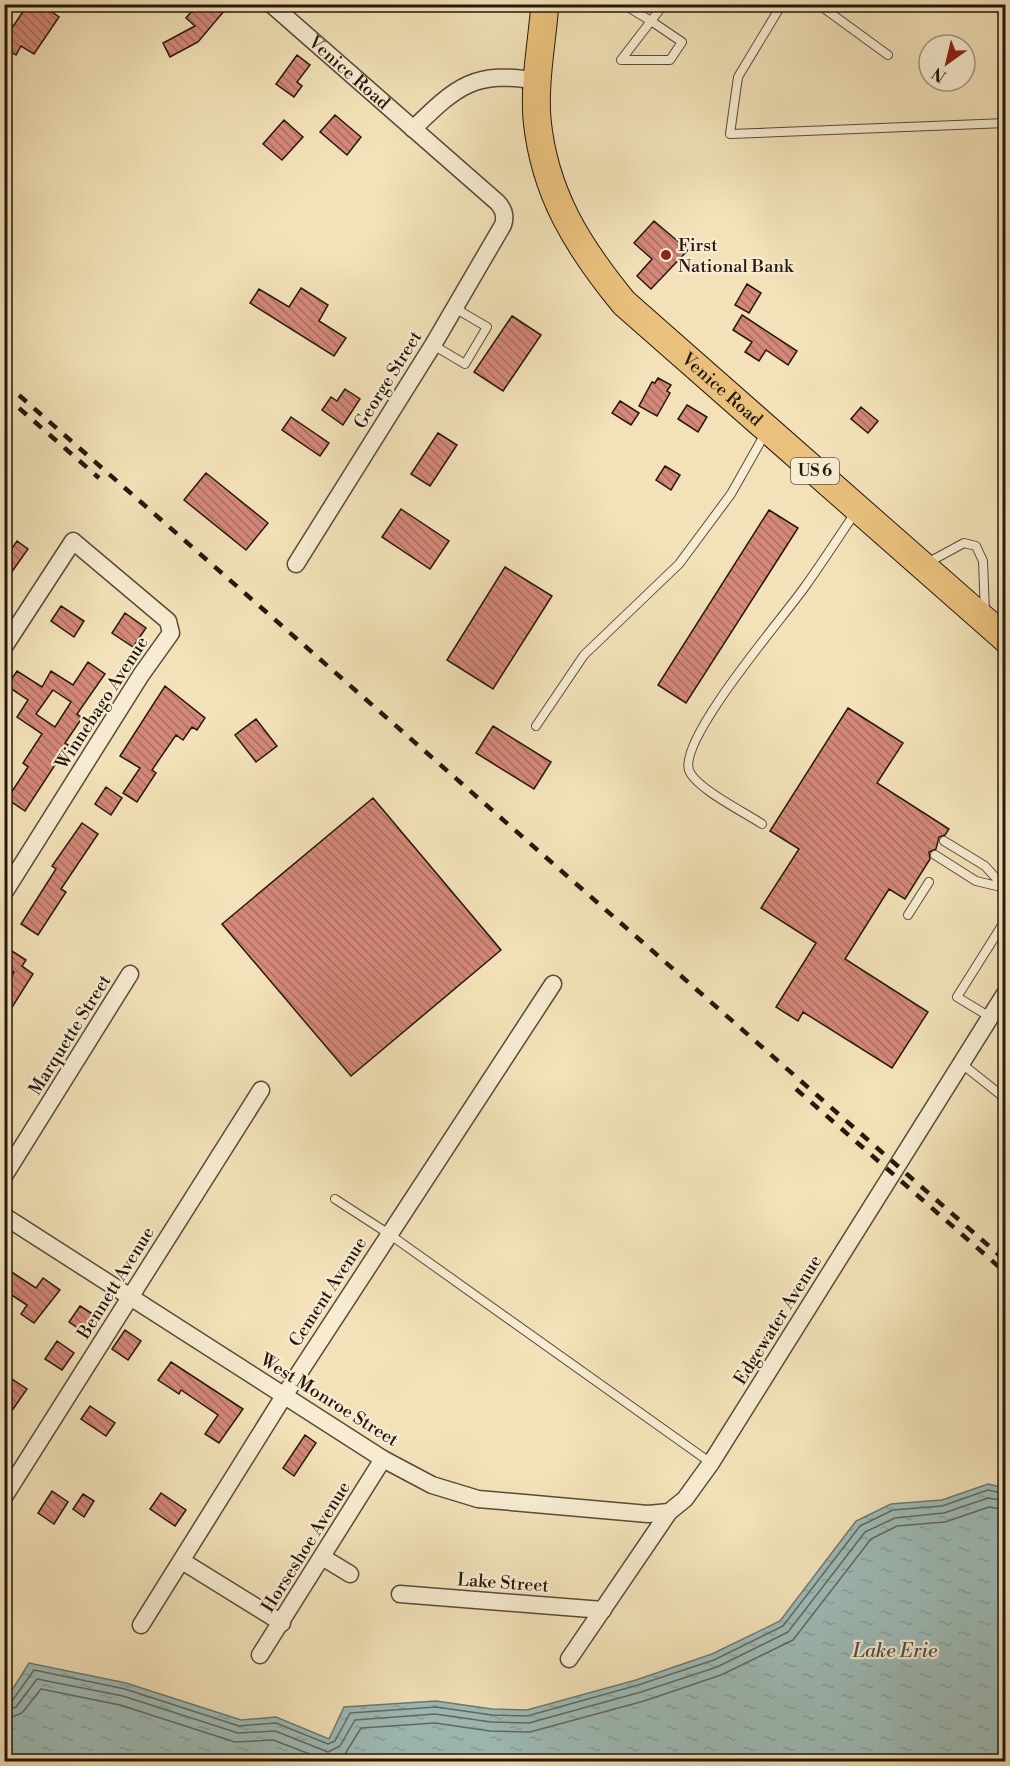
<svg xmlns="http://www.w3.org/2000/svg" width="1010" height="1766" viewBox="0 0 1010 1766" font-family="'Libre Bodoni',serif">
  <defs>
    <pattern id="water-ripples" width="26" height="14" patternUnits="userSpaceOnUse" patternTransform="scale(1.5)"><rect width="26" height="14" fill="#9ebcb8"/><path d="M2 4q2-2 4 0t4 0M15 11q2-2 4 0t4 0" fill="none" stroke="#88a19d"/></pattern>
    <pattern id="building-back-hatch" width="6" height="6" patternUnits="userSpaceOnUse" patternTransform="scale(1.5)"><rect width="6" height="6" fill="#d48879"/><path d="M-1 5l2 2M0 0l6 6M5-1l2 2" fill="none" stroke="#ac6e62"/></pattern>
  </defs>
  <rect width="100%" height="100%" fill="#f3e2b9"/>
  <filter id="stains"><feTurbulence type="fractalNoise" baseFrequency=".00333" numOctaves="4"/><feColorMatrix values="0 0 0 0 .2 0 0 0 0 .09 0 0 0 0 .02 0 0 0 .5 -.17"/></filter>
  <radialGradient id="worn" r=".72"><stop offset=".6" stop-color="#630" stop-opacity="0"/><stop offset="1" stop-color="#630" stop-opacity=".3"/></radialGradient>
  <path fill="url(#water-ripples)" stroke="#6e7a74" stroke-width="1.5" d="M988,1484L1005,1488V1761H5V1701L29,1663L126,1683L241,1720L276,1717L329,1739L344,1707L436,1701L492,1709L527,1710L636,1680L712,1654L780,1621L856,1521L891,1504L942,1500Z"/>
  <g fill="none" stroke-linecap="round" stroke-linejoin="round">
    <path stroke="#626a62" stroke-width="1.5" d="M4,1703L12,1701L34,1670L125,1689L239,1726L276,1723L328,1744L335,1741L350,1713L436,1707L492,1715L527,1716L638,1685L714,1660L783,1626L860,1526L893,1510L942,1506L988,1490L1006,1494
      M4,1711L16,1707L37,1679L123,1696L238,1733L275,1731L328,1752L340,1746L355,1720L435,1714L491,1722L529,1723L641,1692L717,1667L788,1632L865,1532L895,1518L944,1513L988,1498L1006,1501
      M4,1720L22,1713L41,1689L120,1705L235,1742L273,1740L328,1761L345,1754L361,1728L435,1723L490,1731L530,1732L644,1701L721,1675L793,1640L871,1539L897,1526L945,1522L989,1507L1006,1510"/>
  </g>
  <path fill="url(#building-back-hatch)" stroke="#25170d" stroke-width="1.5" fill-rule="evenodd" d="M28,4H40L59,17L34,54L21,46L16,55L4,48V40Z
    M198,4H230L198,42L170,57L163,43L195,26L186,18Z
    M297,55L310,65L297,82L302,86L294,97L276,84Z
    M335,115L361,137L347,155L320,132Z
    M284,120L303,137L282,160L263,144Z
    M654,221L688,250L651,289L637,276L652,259L634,243Z
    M747,284L761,293L749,313L735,305Z
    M301,288L328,305L319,321L346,338L334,356L250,303L259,289L289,307Z
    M742,315L797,351L788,365L766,350L759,361L745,352L752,342L733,330Z
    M512,316L541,335L503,391L474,372Z
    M658,378L671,385L667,391L670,393L657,416L639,406L652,382L655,383Z
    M345,389L360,399L343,425L322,410L331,397L337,401Z
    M620,401L639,413L631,425L612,413Z
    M687,405L707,417L698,432L678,419Z
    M861,407L878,421L868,433L851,419Z
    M291,417L329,443L320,456L282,430Z
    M438,433L457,445L430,486L411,474Z
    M665,466L680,475L671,490L656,480Z
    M206,473L268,523L246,550L184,500Z
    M401,509L449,541L430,569L382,537Z
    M769,510L798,528L686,703L658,685Z
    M17,541L28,549L4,583V560Z
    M505,567L552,596L493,689L447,660Z
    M61,606L84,621L74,637L51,621Z
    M125,613L146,628L133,647L112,633Z
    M88,662L105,674L77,714L82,718L65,743L68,745L25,811L7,799L28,767L23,763L42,734L17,717L28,700L7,686L17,671L42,687L51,671L73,685ZM53,690L71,702L55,727L36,714Z
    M165,686L205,718L197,730L192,727L183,740L176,735L152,770L156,773L137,802L123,793L140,768L120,756Z
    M848,708L903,743L877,783L949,829L945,835L939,837L936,849L929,852L930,859L905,899L889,889L845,959L928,1012L892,1068L803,1012L798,1021L776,1007L816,943L761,908L799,849L770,831Z
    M256,719L277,746L256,762L235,735Z
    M493,726L551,762L534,789L476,753Z
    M106,787L122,798L111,815L95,804Z
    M373,798L501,950L351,1076L222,924Z
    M82,823L98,834L61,889L66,892L38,935L21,924L56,869L52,866Z
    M4,946L26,960L22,966L33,974L4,1020V991L14,972L4,966Z
    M4,1267L36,1288L43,1278L60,1290L34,1323L21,1314L27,1305L4,1290Z
    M80,1306L99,1318L88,1335L69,1322Z
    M125,1330L141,1341L128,1360L112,1349Z
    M57,1341L74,1353L62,1370L45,1359Z
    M171,1362L243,1409L219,1443L205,1434L218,1415L181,1390L179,1394L158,1380Z
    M12,1379L27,1389L4,1422V1390Z
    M90,1406L115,1423L106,1436L81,1419Z
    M305,1435L316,1443L294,1476L283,1468Z
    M52,1491L68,1502L54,1524L38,1513Z
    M161,1493L186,1510L175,1526L150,1509Z
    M83,1494L94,1501L84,1517L73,1509Z"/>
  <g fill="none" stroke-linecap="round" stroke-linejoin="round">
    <defs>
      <path id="lane" d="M623,4L651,21L664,4
        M782,4L738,77L730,134L1006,123
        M818,4L888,55
        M651,21L682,42L670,60H621Z
        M433,345L465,364L487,327L453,307
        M927,563L964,543L976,546L983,561L985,613
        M536,726L584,655L679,564L731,494L766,432
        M762,824C746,813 695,788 689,770C679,738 782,619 804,588C822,563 838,538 855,513
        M935,855L976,881L1005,888L985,866L944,841
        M908,915L929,882
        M990,1017L957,997L1001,927
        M962,1064L1006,1099
        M335,1199L389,1234L711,1463"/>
      <g id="street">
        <path id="s1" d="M271,4L497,202C503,208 506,216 503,225L433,345L296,564"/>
        <path d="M413,129C457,86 474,70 538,81"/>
        <path d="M4,647L73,541L168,621L171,633L141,675L4,893"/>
        <path d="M4,1176L130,974"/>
        <path d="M4,1216L383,1459L432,1485L478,1499L648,1514L669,1512"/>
        <path d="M4,1497L261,1090"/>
        <path d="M322,1557L350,1574"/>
        <path d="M182,1561L282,1623"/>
        <path d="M400,1594L603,1610"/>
        <path d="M141,1625L284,1396L553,984"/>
        <path d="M260,1655L383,1459"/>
        <path d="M569,1659L669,1512L685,1499L711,1463L1006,992"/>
      </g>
      <g id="primary">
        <path id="s2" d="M545,4C542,42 534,82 537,119C544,193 578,247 624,303L1006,639"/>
      </g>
    </defs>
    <use href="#lane" stroke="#584a38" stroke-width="10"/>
    <use href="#street" stroke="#584a38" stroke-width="19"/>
    <use href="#primary" stroke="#25170d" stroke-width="29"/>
    <use href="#lane" stroke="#f7ecd2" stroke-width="8"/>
    <use href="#street" stroke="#f7ecd2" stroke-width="16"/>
    <use href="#primary" stroke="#eac17c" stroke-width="27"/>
    <path stroke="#25170d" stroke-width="4.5" stroke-dasharray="10 10" stroke-linecap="butt" d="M4,382L1006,1261
      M4,395L99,478
      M796,1089L1006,1273"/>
  </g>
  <circle fill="#8f2418" stroke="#f7ecd2" stroke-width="2" cx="666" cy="255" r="6"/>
  <g text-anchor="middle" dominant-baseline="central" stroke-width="4.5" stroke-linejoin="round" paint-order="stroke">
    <rect fill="#f7ecd2" stroke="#645748" stroke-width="1.5" x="791" y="458" width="48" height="26" rx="4.5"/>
    <g font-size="16" font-weight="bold" fill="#25170d">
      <text x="815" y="471">US 6</text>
    </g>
    <g font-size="18" fill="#25170d" stroke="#f7ecd2">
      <text stroke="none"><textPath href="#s1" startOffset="104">Venice Road</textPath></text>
      <text transform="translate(388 380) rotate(-58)">George Street</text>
      <text stroke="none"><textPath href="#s2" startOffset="453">Venice Road</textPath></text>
      <text transform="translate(102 703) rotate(-57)">Winnebago Avenue</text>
      <text transform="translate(70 1035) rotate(-58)">Marquette Street</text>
      <text transform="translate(116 1283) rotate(-58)">Bennett Avenue</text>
      <text transform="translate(328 1292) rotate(-57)">Cement Avenue</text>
      <text transform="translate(778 1320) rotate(-58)">Edgewater Avenue</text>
      <text transform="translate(329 1400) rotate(32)">West Monroe Street</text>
      <text transform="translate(306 1547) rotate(-58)">Horseshoe Avenue</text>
      <text transform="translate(503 1583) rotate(4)">Lake Street</text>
    </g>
    <g font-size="18" fill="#25170d" stroke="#f7ecd2" text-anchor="start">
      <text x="678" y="245">First<tspan x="678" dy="21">National Bank</tspan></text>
    </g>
    <g font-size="20" font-style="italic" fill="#4f5149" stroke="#f7ecd2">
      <text x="895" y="1651">Lake Erie</text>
    </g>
  </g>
  <rect width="1010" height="1766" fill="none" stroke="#f3e2b9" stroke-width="24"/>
  <rect x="6" y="6" width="998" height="1754" fill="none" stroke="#25170d" stroke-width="3"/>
  <rect x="12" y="12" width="986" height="1742" fill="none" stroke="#25170d" stroke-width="1.5"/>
  <g transform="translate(947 63) rotate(214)"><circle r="28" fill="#f7ecd2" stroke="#a39783" stroke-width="1.5"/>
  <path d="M0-4.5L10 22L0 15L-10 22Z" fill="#8f2418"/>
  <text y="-9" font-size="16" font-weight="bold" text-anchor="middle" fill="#25170d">N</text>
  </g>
  <rect width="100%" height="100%" filter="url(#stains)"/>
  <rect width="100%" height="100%" fill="url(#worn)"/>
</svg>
